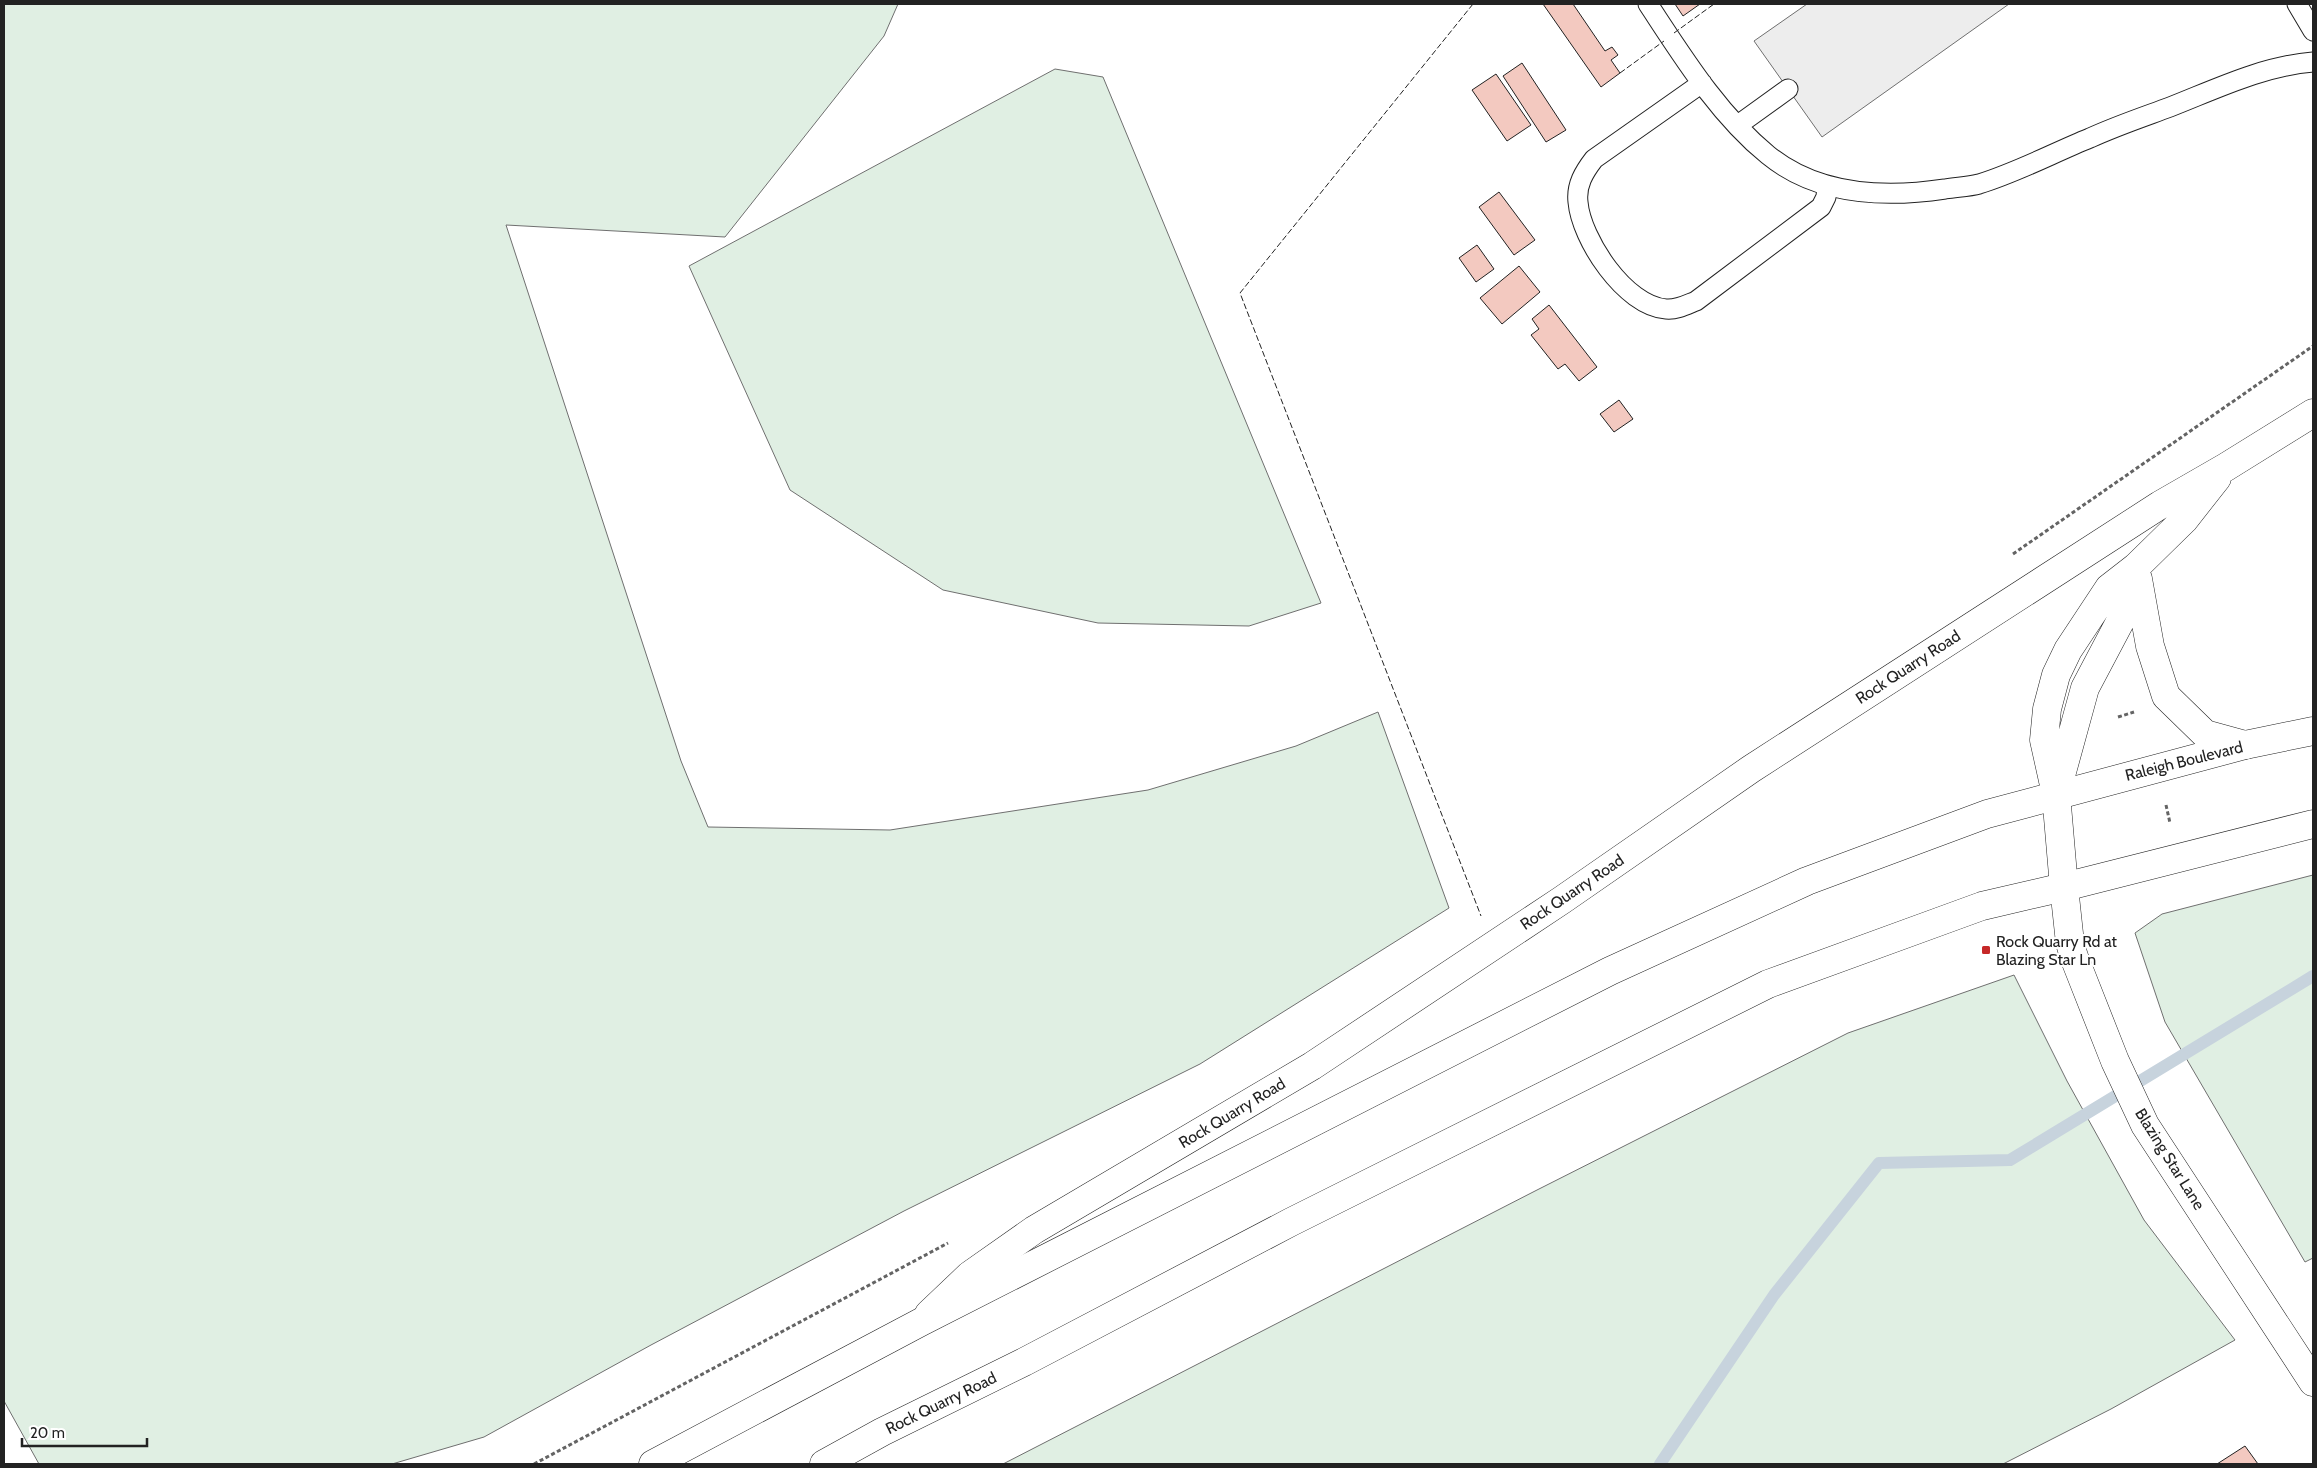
<svg xmlns="http://www.w3.org/2000/svg" width="2317" height="1468" viewBox="0 0 2317 1468" font-family="Cabin,sans-serif">
  <rect width="100%" height="100%" fill="#fff"/>
  <path fill="#e0efe3" stroke="#6f6f6f" d="M4,4H898L884,36L725,237L506,225L681,761L708,827L890,830L1148,790L1296,746L1378,712L1449,908L1200,1064L904,1211L651,1345L484,1437L392,1464H39L4,1401Z
    M1055,69L1103,77L1321,603L1249,626L1098,623L943,590L790,490L689,266Z
    M2313,875V1258L2305,1262L2165,1022L2135,933L2162,914Z
    M2014,975L2067,1081L2144,1220L2235,1340L2111,1409L2003,1464H1003L1537,1190L1848,1033Z"/>
  <path fill="#ededed" stroke="#6f6f6f" d="M1807,4H2009L1822,137L1754,41Z"/>
  <g fill="none" stroke-linecap="round" stroke-linejoin="round">
    <path stroke="#c7d3dd" stroke-width="12" d="M1660,1464L1774,1295L1879,1163L2010,1160L2313,976"/>
  </g>
  <path fill="#f3c9c0" stroke="#222" d="M1543,4H1573L1605,51L1612,47L1618,55L1611,60L1620,73L1601,87Z
    M1675,4H1700L1683,16Z
    M1522,63L1566,130L1546,142L1503,76Z
    M1496,74L1531,125L1507,141L1472,90Z
    M1499,192L1535,240L1514,255L1479,207Z
    M1477,245L1494,269L1476,282L1459,258Z
    M1519,266L1540,292L1502,324L1480,298Z
    M1549,305L1597,367L1579,381L1565,364L1558,369L1531,335L1539,329L1532,319Z
    M1619,400L1633,419L1614,432L1600,414Z
    M2245,1446L2258,1464H2217Z"/>
  <g fill="none" stroke-linecap="round" stroke-linejoin="round">
    <defs>
      <path id="service" d="M1648,4C1683,57 1718,114 1768,155C1817,195 1885,198 1945,189C1956,187 1968,187 1979,184C2018,172 2053,153 2090,138C2116,126 2143,117 2170,107C2216,89 2263,66 2313,62
        M2297,4L2313,31
        M1702,83L1594,159C1584,172 1576,185 1578,202C1581,239 1625,306 1666,309C1677,310 1686,305 1696,301L1821,207L1826,197L1827,185
        M1738,125L1788,89"/>
      <path id="minor" d="M2064,887L2070,943L2074,957L2115,1061L2145,1125L2313,1382"/>
      <path id="secondary" d="M2138,579L2150,646L2166,696L2205,734L2245,745
        M2057,790L2085,688L2132,599L2136,567
        M2064,887L2056,794L2044,740L2047,709L2056,675L2068,650L2109,588L2136,567L2184,520L2217,478
        M929,1314L970,1275L1034,1230L1312,1066L1562,900L1751,769L2160,505L2226,467L2313,413"/>
      <path id="primary" d="M653,1464L921,1322L1610,971L1807,881L1987,814L2245,745L2313,731
        M824,1464L882,1432L1024,1362L1291,1222L1768,984L1982,906L2064,887L2313,824"/>
    </defs>
    <use href="#service" stroke="#222" stroke-width="21"/>
    <use href="#minor" stroke="#222" stroke-width="29"/>
    <use href="#secondary" stroke="#222" stroke-width="29"/>
    <use href="#primary" stroke="#222" stroke-width="29"/>
    <path stroke="#646464" stroke-width="3" stroke-dasharray="4 2.5" stroke-linecap="butt" d="M2013,554L2313,346
      M2118,717L2134,712
      M2166,805L2170,823
      M534,1464L948,1243"/>
    <use href="#service" stroke="#fff" stroke-width="19"/>
    <use href="#minor" stroke="#fff" stroke-width="28"/>
    <use href="#secondary" stroke="#fff" stroke-width="28"/>
    <use href="#primary" stroke="#fff" stroke-width="28"/>
    <path stroke="#222" stroke-width="1" stroke-dasharray="6 2.5" stroke-linecap="butt" d="M1473,4L1240,293L1481,916
      M1674,33L1714,4
      M1620,73L1664,41"/>
  </g>
  <rect fill="#c62828" stroke="#fff" stroke-width="2" x="1981" y="945" width="10" height="10" rx="2.5"/>
  <g text-anchor="middle" dominant-baseline="central" stroke-width="4" stroke-linejoin="round" paint-order="stroke">
    <g font-size="16" fill="#222" stroke="#fff">
      <text transform="translate(1908 667) rotate(-33)">Rock Quarry Road</text>
      <text transform="translate(2184 761) rotate(-14)">Raleigh Boulevard</text>
      <text transform="translate(1572 892) rotate(-34)">Rock Quarry Road</text>
      <text transform="translate(1232 1113) rotate(-31)">Rock Quarry Road</text>
      <text transform="translate(2170 1159) rotate(58)">Blazing Star Lane</text>
      <text transform="translate(941 1403) rotate(-26)">Rock Quarry Road</text>
    </g>
    <g font-size="16" fill="#222" stroke="#fff" text-anchor="start">
      <text x="1996" y="941">Rock Quarry Rd at<tspan x="1996" dy="18">Blazing Star Ln</tspan></text>
    </g>
  </g>
  <rect width="2317" height="1468" fill="none" stroke="#222222" stroke-width="10"/>
  <path d="M22 1438v8h125v-8" fill="none" stroke="#222222" stroke-width="2.5"/>
  <text x="30" y="1438" font-size="15" fill="#222222" stroke="#ffffff" stroke-width="4" paint-order="stroke">20 m</text>
</svg>
